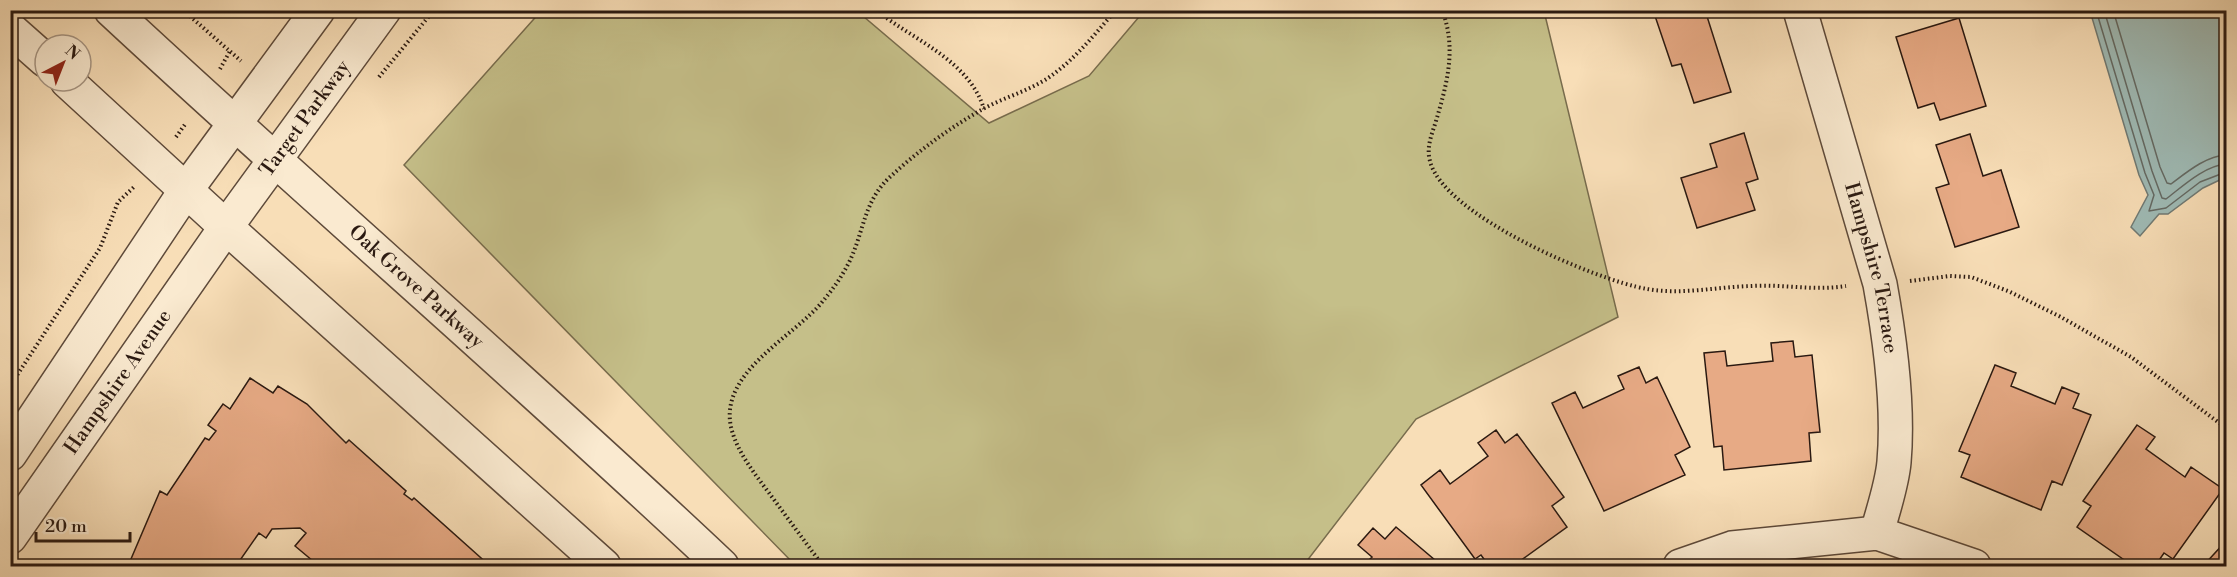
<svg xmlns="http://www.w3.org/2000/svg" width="2237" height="577" viewBox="0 0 2237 577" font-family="'Libre Bodoni',serif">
  <rect width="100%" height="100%" fill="#f8deb7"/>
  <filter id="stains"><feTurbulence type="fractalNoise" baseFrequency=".00333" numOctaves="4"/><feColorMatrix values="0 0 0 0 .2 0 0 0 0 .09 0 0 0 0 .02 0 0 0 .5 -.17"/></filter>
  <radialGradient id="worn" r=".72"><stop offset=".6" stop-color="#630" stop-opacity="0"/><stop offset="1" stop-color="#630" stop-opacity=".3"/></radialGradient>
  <path fill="#c5bf89" stroke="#786c4d" stroke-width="1.5" d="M541,11H857L989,123L1089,76L1144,11H1544L1618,317L1416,419L1303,566H796L404,165Z"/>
  <path fill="#9fbbb6" stroke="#707a74" stroke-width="1.5" d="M2090,11H2226V177L2203,188L2168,214H2159L2140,236L2131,227L2148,195L2139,175Z"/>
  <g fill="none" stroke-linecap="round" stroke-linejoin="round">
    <path stroke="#646a64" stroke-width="1.5" d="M2096,10L2145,173L2154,195L2149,211L2166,208L2200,182L2226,172
      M2104,10L2152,171L2162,198L2166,199C2183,186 2204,166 2226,164
      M2113,10L2160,167L2167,183L2171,184C2187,172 2206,156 2226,155"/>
  </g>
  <path fill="#e7aa85" stroke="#2a1911" stroke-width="1.5" d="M1663,10H1705L1731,92L1694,103L1681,64L1672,66L1654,13Z
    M1959,18L1986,106L1940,120L1934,103L1918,108L1896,37Z
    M1744,133L1758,179L1746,183L1755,210L1697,228L1681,178L1717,167L1710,144Z
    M1970,134L1983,176L2001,170L2019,227L1955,247L1936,188L1949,184L1936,145Z
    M1793,341L1795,357L1812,355L1820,432L1809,433L1811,461L1724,470L1722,446L1714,447L1704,353L1725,351L1727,366L1773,361L1771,343Z
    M1995,365L2016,373L2011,386L2055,404L2062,387L2079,394L2073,408L2091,415L2062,485L2052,481L2041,510L1961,477L1970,455L1959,451Z
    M1639,367L1646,383L1657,377L1690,447L1675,455L1685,475L1604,511L1552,403L1575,392L1583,408L1624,389L1618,376Z
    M250,378L273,393L278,386L307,404L346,443L349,440L406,491L404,494L412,500L414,498L490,566H319L295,546L306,533L300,528L272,529L266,538L259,533L236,566H128L160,491L167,495L205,438L209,440L216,431L208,425L223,404L230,409Z
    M2137,425L2155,437L2146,449L2185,477L2191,467L2223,489L2173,559L2164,553L2155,566H2133L2077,527L2091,506L2083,501Z
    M1496,430L1505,443L1517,434L1564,497L1552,506L1567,527L1513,566H1489L1481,555L1475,559L1421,485L1440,470L1450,484L1488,456L1478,443Z
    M1396,527L1442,566H1363L1372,557L1358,545L1373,528L1385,539Z
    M2226,541V566H2203Z"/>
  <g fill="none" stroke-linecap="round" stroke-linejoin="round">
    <defs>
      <g id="minor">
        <path id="s1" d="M111,10C313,198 522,377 722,566"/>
        <path id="s2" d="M1800,10L1880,284C1890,339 1899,405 1894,462C1892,485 1883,510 1877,533"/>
        <path d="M10,29L45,60"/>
        <path d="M67,81L226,227L604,566"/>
        <path d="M10,454L186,190L318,10"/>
        <path id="s3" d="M10,537L226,227L384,10"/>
        <path d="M1680,566L1732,548L1877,533L1974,566"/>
      </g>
    </defs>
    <use href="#minor" stroke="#5e4a3a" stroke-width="36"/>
    <path stroke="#2a1911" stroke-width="4" stroke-dasharray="1.5 3" stroke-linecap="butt" d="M183,10L241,61
      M876,10C913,40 969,60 984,109
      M1442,10C1457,48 1447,84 1436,121C1432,134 1426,147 1430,161C1443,215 1595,280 1647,289C1681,295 1716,287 1751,286C1783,284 1814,291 1846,286
      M220,69L230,51
      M379,77L434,10
      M176,137L186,123
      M1910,281L1950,276L1971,277L2008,291L2059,316L2131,357L2226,428
      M10,386L100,248L118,202L135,186
      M823,566C806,543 789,520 772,497C756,475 737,453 731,427C719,372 794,337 823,301C834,288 845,272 852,256C865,225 865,200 891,176C918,151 951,127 983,109C1003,98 1025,92 1045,80C1073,62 1094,35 1116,10"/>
    <use href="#minor" stroke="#faead0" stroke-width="33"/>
  </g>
  <g text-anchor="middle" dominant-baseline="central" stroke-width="4.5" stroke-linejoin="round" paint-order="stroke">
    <g font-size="20" fill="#2a1911" stroke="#faead0">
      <text stroke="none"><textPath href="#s3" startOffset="512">Target Parkway</textPath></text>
      <text stroke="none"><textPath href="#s2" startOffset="268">Hampshire Terrace</textPath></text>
      <text stroke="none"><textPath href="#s1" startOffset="412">Oak Grove Parkway</textPath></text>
      <text stroke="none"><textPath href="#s3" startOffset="189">Hampshire Avenue</textPath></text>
    </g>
  </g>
  <rect width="2237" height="577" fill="none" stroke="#f8deb7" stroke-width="36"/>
  <rect x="12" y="12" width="2213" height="553" fill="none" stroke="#2a1911" stroke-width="3"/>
  <rect x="18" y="18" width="2201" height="541" fill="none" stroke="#2a1911" stroke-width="1.5"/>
  <g transform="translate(63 63) rotate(42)"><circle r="28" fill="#faead0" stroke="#a79684" stroke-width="1.5"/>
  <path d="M0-4.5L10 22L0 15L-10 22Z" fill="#8f2418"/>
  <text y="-9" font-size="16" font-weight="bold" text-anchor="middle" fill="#2a1911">N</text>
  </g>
  <path d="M36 532v9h94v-9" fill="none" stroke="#2a1911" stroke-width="3"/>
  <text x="45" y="532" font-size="18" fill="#2a1911" stroke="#faead0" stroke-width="4.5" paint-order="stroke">20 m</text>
  <rect width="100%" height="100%" filter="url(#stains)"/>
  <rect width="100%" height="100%" fill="url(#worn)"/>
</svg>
